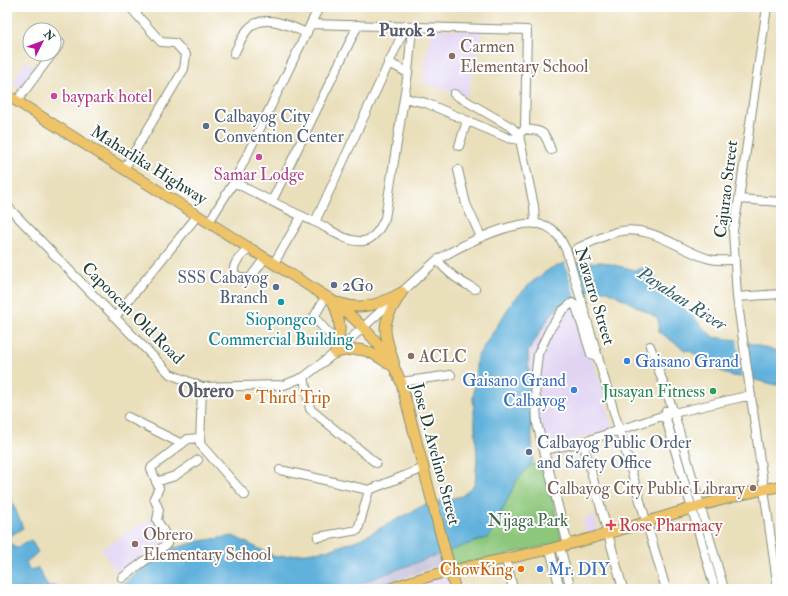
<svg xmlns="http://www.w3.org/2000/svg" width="788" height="596" viewBox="0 0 788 596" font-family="'IM FELL Double Pica',serif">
  <rect width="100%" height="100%" fill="#fff"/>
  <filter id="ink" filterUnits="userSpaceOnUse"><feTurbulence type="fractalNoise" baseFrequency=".025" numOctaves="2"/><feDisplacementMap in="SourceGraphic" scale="8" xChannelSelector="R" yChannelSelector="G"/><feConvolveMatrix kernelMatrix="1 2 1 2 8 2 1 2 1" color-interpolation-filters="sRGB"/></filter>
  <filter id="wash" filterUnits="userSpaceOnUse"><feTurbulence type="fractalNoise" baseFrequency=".012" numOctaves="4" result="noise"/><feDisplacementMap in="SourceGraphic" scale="16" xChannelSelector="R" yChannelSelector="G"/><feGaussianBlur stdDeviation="0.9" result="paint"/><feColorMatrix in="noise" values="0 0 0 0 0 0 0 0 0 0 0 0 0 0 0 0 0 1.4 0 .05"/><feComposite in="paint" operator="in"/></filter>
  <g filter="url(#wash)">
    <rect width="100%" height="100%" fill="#eadfbb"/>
    <path fill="#e1d4f3" d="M431,29L483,30L467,97L422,82Z
      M26,61L35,67L23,88L13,82Z
      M575,299L582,331L600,381L613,430L546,446L530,402V352L550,316L556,309Z
      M595,516L598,531L586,533L583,518Z
      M153,517L167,540L116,573L101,549Z
      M445,576L449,589H423L421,583Z"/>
    <path fill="#c5c0da" d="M439,554L442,564L376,589H345Z"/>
    <path fill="#8dc77b" stroke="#568258" d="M544,460L562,542L454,567L449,550L487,538L492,533C502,508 514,466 544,460Z"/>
    <path fill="#61b1db" stroke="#407788" d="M602,262L635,270L647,267L660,284L713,337L738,340L781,352V386L743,377L731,376L705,363L689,350L686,351L661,333H659L658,318L610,292L595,288L556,309L550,316L528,352L533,462L516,481L492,533L487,538L439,554L345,589H117L141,569L168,550L200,541L233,536L276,557L329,550L360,539L426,504L462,496L475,484L477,457L473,399L477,357L513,301L532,282L551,268L565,263Z
      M7,489L23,528L7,538L15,548L31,540L38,552L26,563L30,570L38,568L48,587L56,585L57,589H7Z"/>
    <path fill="#eadfbb" d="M575,261L585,295L576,298L565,263Z
      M737,338L747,340L750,381L742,379Z"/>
  </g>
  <g filter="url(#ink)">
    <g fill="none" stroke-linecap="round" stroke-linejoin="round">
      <defs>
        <path id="minor" d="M767,7L739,199L733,230L737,297L778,589
          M311,24L527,30L525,129C545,131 544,132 551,150
          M54,52L60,43
          M234,54C238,46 242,36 248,29C263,12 289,26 307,33
          M408,73L412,27
          M454,94L511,127L519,134
          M404,98L426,103L508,138L520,140
          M17,101L52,54
          M525,129L519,134L520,140L534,206L535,224
          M459,146L467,121
          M124,169L184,69L186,55L175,43L161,42L130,7
          M458,170L466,204L481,237
          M234,182C261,196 287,210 315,222C329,228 346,243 363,241C374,240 381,227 385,218L408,73L388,62
          M739,199L781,202
          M272,201L358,25
          M7,206L170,374L202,387L284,385L304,377L335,353L437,260C460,246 519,215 546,226C557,231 562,241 567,252L666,589
          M209,222L234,182L319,7
          M315,222L406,26
          M250,248C242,255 232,262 234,274L244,279L250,278L265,258
          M576,249C589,243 603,236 616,232C652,223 679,251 710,259C717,261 726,260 734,260
          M437,260C448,273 459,282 475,289
          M274,263L301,217
          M326,296L314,317L338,344
          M737,297L781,294
          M115,317L198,215
          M650,346L674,413L724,589
          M304,377L310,409L376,463
          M401,382L451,375
          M202,387L200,444L245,495
          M666,411L665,415L715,589
          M128,417L182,444
          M583,442L623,589
          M544,450L583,442L665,415L751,395
          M280,470L369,490L424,468
          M156,482L175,476L198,460
          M318,537L358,530L369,490
          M568,545L537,423L535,381L538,354L550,329L562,311L572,303L576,306L591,354L598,357
          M560,547L571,589
          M550,549L560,589
          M506,559L513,589
          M122,578L167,544L168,539L157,520L159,510L154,498L159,488L151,469L152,467L188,439L199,438"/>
        <path id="major" d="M7,95L333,301C360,322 388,350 401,382L455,589
          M333,301C341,322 342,331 335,353
          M339,303C363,311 380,304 401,293
          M335,353C361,346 367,349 389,364
          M394,363C382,325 381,326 402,292
          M389,589C445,568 505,561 562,546C636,528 706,500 781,486"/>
      </defs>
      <use href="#minor" stroke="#848e78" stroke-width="10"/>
      <use href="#major" stroke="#848e78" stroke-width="12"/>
      <use href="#minor" stroke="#fff" stroke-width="8"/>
      <use href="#major" stroke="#efc469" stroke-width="10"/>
    </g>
  </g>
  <g fill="#8d6e63" stroke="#fff" stroke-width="1.5">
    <circle cx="452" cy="56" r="4"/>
    <circle cx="411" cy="356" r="4"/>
    <circle cx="753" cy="488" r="4"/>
    <circle cx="135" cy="544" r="4"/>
  </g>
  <g fill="#d1479c" stroke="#fff" stroke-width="1.5">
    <circle cx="54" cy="96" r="4"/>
    <circle cx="259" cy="157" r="4"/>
  </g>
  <g fill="#5c6f8a" stroke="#fff" stroke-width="1.5">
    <circle cx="206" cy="126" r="4"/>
    <circle cx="334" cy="285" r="4"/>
    <circle cx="276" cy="287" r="4"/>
    <circle cx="529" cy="452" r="4"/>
  </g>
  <circle fill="#0f9aa8" stroke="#fff" stroke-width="1.5" cx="281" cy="302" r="4"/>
  <g fill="#3f7fe0" stroke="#fff" stroke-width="1.5">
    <circle cx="627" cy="361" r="4"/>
    <circle cx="574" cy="390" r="4"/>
    <circle cx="540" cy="569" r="4"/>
  </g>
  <circle fill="#2e9e5b" stroke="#fff" stroke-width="1.5" cx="713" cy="391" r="4"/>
  <g fill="#e8710a" stroke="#fff" stroke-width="1.5">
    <circle cx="248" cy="397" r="4"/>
    <circle cx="521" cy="569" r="4"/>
  </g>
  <path fill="#e0444e" stroke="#fff" stroke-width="1.5" d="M609 519h4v4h4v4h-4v4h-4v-4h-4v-4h4z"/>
  <g text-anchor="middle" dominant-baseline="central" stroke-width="4" stroke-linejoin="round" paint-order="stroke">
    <g font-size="17" fill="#785e54" stroke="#fff" text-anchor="start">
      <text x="460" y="46">Carmen<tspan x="460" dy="20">Elementary School</tspan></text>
      <text x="419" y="356">ACLC</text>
      <text x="745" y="488" text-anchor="end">Calbayog City Public Library</text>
      <text x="143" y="534">Obrero<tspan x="143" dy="20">Elementary School</tspan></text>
    </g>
    <g font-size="17" fill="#b23c85" stroke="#fff" text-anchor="start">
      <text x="62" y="96">baypark hotel</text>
      <text x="259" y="174" text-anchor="middle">Samar Lodge</text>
    </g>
    <g font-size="17" fill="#4e5e75" stroke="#fff" text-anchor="start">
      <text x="214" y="116">Calbayog City<tspan x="214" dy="20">Convention Center</tspan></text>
      <text x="268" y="277" text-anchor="end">SSS Cabayog<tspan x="268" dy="20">Branch</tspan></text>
      <text x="342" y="285">2Go</text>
      <text x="537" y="442">Calbayog Public Order<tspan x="537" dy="20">and Safety Office</tspan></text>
    </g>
    <g font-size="17" fill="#1f3d34" stroke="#fff">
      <text transform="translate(149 165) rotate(32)">Maharlika Highway</text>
      <text transform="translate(726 189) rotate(-83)">Cajurao Street</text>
      <text transform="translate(595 296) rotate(73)">Navarro Street</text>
      <text transform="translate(133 313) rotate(45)">Capoocan Old Road</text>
      <text transform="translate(436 454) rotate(75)">Jose D. Avelino Street</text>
    </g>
    <g font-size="17" fill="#0d838f" stroke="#fff">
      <text x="281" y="319">Siopongco<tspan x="281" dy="20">Commercial Building</tspan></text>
    </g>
    <g font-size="17" fill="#366cbe" stroke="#fff" text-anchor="start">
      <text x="635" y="361">Gaisano Grand</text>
      <text x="566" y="380" text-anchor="end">Gaisano Grand<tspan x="566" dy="20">Calbayog</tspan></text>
      <text x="548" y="569">Mr. DIY</text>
    </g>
    <g font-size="17" fill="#27864d" stroke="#fff" text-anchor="end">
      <text x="705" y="391">Jusayan Fitness</text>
    </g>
    <g font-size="17" fill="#c56008" stroke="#fff" text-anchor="start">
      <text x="256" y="397">Third Trip</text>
      <text x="513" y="569" text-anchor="end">ChowKing</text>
    </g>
    <g font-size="17" fill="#406649" stroke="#fff">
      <text x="528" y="520">Nijaga Park</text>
    </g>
    <g font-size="17" fill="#be3a42" stroke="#fff" text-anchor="start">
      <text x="619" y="525">Rose Pharmacy</text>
    </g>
    <g font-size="18" font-weight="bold" fill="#585c68" stroke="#fff">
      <text x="407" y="30">Purok 2</text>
    </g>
    <g font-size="18" font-style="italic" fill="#336066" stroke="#fff">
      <text transform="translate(682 299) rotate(33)">Payahan River</text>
    </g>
    <g font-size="19" font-weight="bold" fill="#585c68" stroke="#fff">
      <text x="206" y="391">Obrero</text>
    </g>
  </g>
  <rect width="788" height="596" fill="none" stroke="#fff" stroke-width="24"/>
  <g transform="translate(42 42) rotate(48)"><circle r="19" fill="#ffffff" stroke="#a5b1ae"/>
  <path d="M0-3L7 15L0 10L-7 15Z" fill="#b5179e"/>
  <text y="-6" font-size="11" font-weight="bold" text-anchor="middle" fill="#1f3d34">N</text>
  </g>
</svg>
